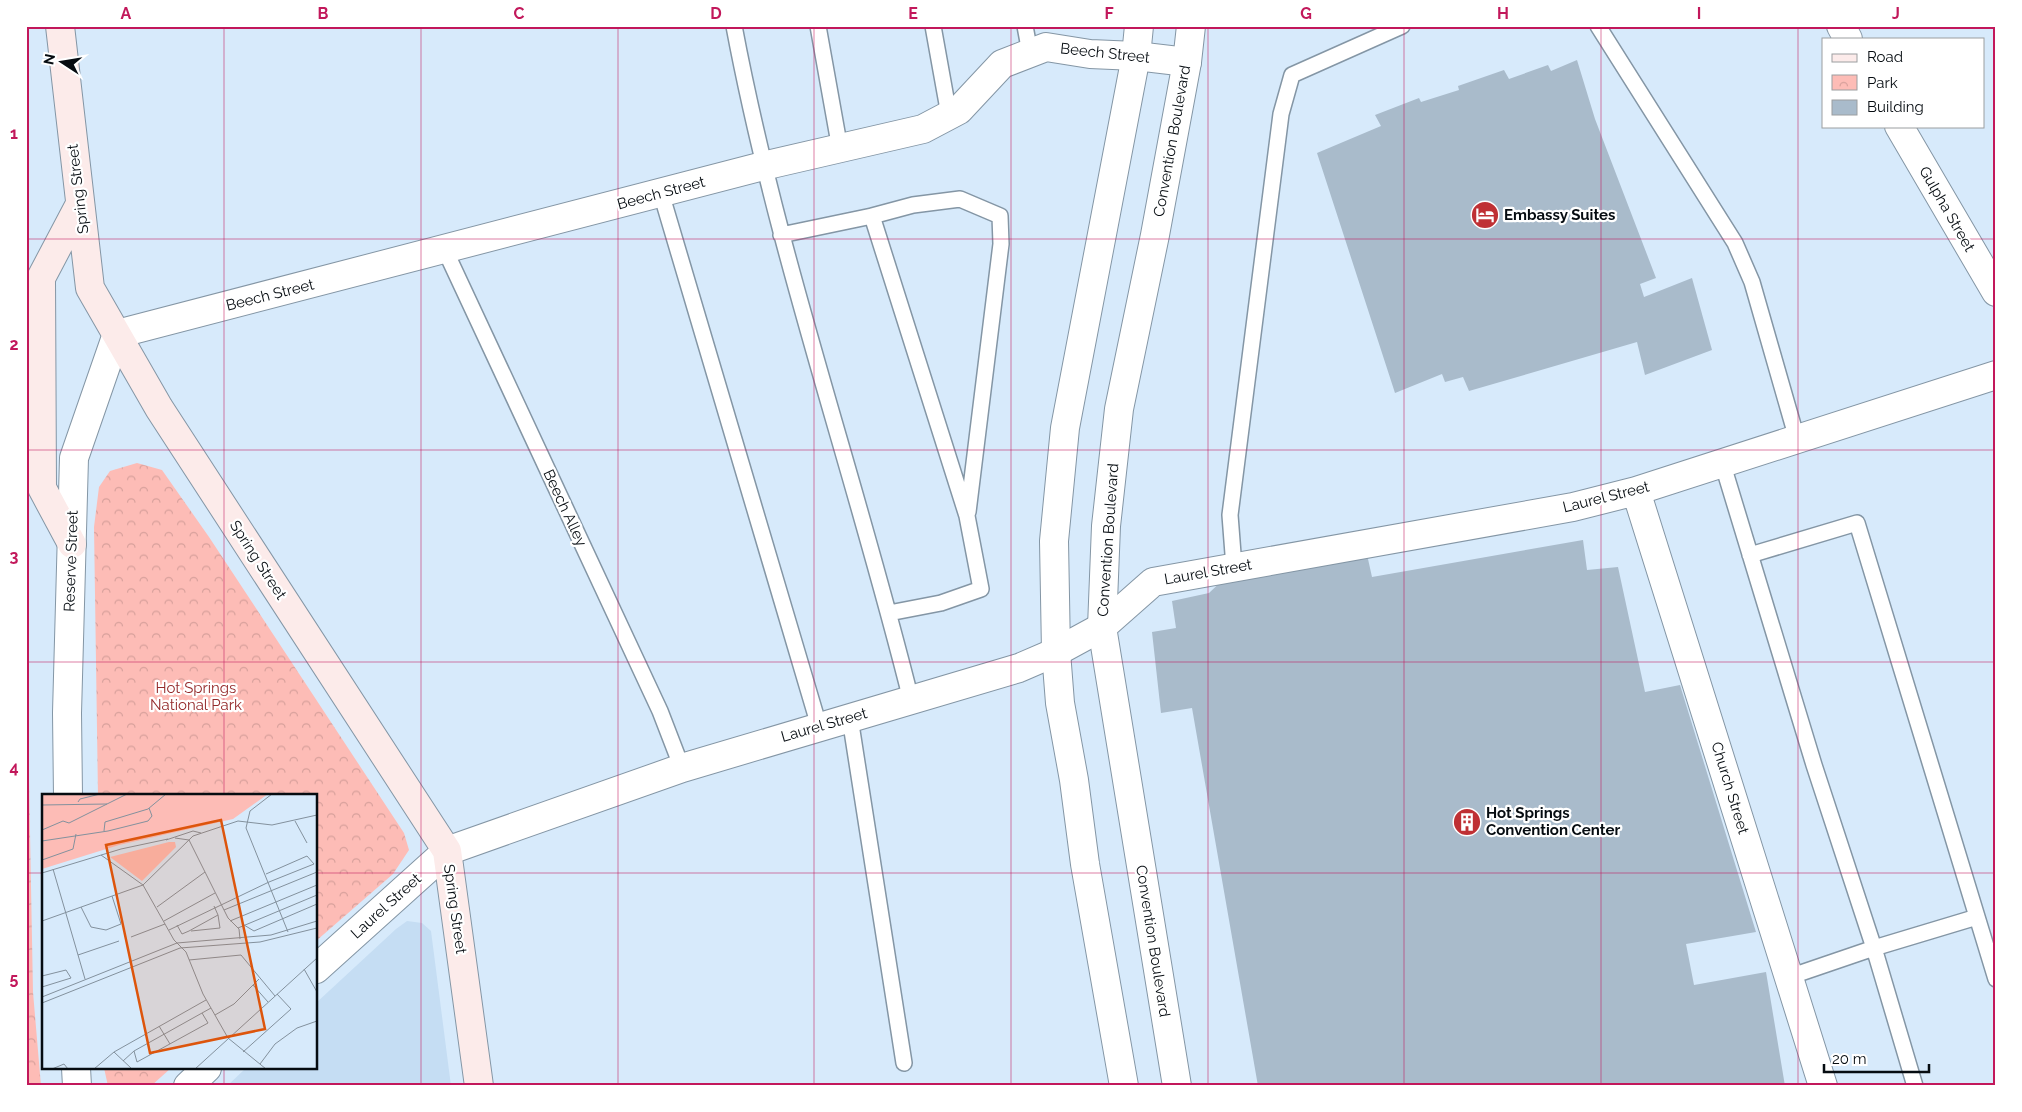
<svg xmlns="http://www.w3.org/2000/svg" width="2022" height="1112" viewBox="0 0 2022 1112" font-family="Raleway,sans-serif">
  <defs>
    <pattern id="park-crowns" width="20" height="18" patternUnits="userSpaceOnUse" patternTransform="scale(1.25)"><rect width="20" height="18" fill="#fdbcb6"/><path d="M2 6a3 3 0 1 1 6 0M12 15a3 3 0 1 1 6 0" fill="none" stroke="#d7a09b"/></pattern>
  </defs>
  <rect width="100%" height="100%" fill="#d7eafb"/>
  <path fill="#c5ddf3" d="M407,921L422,923L431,931L451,1086H227L246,1068H316V1003L396,929Z"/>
  <path fill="url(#park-crowns)" d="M137,463L162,470L209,537L404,833L409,850L393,874L316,941V796H98L94,527L99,487L110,471Z
    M26,619L33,992L41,1086H26Z
    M104,1068H171L151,1086H108Z"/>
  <path fill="#a9bbcb" d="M1577,60L1595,119L1656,278L1640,284L1644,297L1692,278L1712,350L1645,375L1637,342L1469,391L1463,377L1445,382L1442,374L1395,393L1317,153L1381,126L1375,115L1419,98L1421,102L1459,90L1458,86L1504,70L1509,79L1548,65L1551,71Z
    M1583,540L1587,570L1618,567L1645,692L1680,685L1756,932L1686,944L1694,985L1766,972L1785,1086H1258L1192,708L1161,713L1152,632L1176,628L1172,601L1209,593L1227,576L1366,550L1372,577Z"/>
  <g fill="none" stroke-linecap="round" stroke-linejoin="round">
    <defs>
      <path id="service" d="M734,26C777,255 855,474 911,700
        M818,26L840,149
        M933,26L949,115
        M1025,26L1030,53
        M1598,26L1735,243L1752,282L1797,439
        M661,193L819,726
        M872,216L913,205L960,199L1000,216L1001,244L968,512
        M781,235L872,216L967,516L981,589L941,603L889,613
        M445,250L660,711L682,768
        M1722,462L1814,765L1874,948L1915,1086
        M1750,555L1857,523L1996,979
        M1234,567L1230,515L1281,114L1292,75L1402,26
        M850,718L904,1063
        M1789,977L1874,948L1977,917"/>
      <path id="minor" d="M1841,26L1848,39
        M1899,126L1996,292
        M117,334L763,166L923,129L959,110L1002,64L1046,47L1090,54L1136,56L1187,62
        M1636,491L1823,1086
        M316,969L447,851L682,768L1019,668L1056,652L1102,627L1153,582L1573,507L1636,491L1996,375
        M188,1086L207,1068"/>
      <path id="tertiary" d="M68,796L67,713L74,458L117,334
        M76,1068L77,1086
        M1124,1086L1085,864L1074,780L1060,703L1056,652L1054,541L1065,428L1136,56L1139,26
        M1177,1086L1102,627L1106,526L1119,409L1155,235L1187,62L1191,26"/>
      <path id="secondary" d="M60,26L90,288L159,408L447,851L479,1086
        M72,544L42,488L41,278L80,204"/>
    </defs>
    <use href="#service" stroke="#8496a5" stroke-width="18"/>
    <use href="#minor" stroke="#8496a5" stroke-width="30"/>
    <use href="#tertiary" stroke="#8496a5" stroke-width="30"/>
    <use href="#secondary" stroke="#8496a5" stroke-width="30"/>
    <use href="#service" stroke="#fff" stroke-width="15"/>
    <use href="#minor" stroke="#fff" stroke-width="28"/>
    <use href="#tertiary" stroke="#fff" stroke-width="28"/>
    <use href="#secondary" stroke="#fcebea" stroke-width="28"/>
  </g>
  <path fill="none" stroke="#c2185b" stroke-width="1" stroke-opacity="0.55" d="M224,26V796M421,26V1086M618,26V1086M814,26V1086M1011,26V1086M1208,26V1086M1404,26V1086M1601,26V1086M1798,26V1086M26,239H1996M26,450H1996M26,662H1996M26,873H44M316,873H1996M224,1068V1086"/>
  <defs>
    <symbol id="hotel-disc" viewBox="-11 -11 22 22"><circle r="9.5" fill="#bf3034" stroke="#fff"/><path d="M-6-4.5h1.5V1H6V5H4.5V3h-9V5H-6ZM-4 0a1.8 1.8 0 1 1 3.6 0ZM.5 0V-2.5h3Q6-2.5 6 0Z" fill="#fff"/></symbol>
    <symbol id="building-disc" viewBox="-11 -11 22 22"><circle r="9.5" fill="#bf3034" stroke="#fff"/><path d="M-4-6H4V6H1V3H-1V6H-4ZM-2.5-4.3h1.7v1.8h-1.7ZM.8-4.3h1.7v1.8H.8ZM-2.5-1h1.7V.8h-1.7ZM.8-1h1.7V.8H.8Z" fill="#fff"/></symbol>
  </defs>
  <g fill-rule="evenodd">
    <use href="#hotel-disc" x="1469" y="199" width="32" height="32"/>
    <use href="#building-disc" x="1451" y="806" width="32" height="32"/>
  </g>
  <g text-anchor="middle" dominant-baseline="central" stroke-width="4.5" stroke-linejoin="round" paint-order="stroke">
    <g font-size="15" fill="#060c11" stroke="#fff">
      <text transform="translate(1105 53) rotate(6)">Beech Street</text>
      <text transform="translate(1172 141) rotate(-80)">Convention Boulevard</text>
      <text transform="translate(78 189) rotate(-97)">Spring Street</text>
      <text transform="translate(661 193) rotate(-15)">Beech Street</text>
      <text transform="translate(1947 209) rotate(60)">Gulpha Street</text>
      <text transform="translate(270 295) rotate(-14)">Beech Street</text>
      <text transform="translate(1606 497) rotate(-14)">Laurel Street</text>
      <text transform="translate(565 508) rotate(65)">Beech Alley</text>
      <text transform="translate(1108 540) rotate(-86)">Convention Boulevard</text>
      <text transform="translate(258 560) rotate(57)">Spring Street</text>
      <text transform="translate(71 561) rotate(-88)">Reserve Street</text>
      <text transform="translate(1208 572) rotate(-10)">Laurel Street</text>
      <text transform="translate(824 725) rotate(-16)">Laurel Street</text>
      <text transform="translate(1730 788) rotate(73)">Church Street</text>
      <text transform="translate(386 906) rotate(-42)">Laurel Street</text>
      <text transform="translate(455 909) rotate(82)">Spring Street</text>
      <text transform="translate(1153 941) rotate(81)">Convention Boulevard</text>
    </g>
    <g font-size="15" font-weight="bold" fill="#060c11" stroke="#fff" text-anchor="start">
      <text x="1504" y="215">Embassy Suites</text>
      <text x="1486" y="813">Hot Springs<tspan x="1486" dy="17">Convention Center</tspan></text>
    </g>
    <g font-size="15" fill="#942a2b" stroke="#fff">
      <text x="196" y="688">Hot Springs<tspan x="196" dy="17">National Park</tspan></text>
    </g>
  </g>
  <g transform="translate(42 794)">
    <rect width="275" height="275" fill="#d7eafb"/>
    <path d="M0,0H226L191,25L77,51L0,75ZM127,48H133L134,53L100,87L68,63Z" fill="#fdbcb6"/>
    <path fill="none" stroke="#83919d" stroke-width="1" d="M230,0L208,17L204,34L246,138M36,8L38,5L58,0M0,11L65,10M253,27L265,49M0,36L21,27L27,29L85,0M62,37L63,28L106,15L124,0M133,44L147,46L186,124L197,135L198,145M124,46L151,37L159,39M0,47L66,37L106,27L110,22L107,14M59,61L101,91L132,146L144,158L161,200L186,244L224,275M0,66L31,55L34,40M11,75L43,185M0,79L79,55L126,45M224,80L265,62L272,70L227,88M39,113L49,133L64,136L79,130L70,102M115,113L163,78M182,116L275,78M0,127L101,91L151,42L196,27L230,31L275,21M122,127L173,99M188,127L275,91M135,131L140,140L147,137L176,121L172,112M202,131L212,137L275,110M196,134L275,101M127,136L227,88M149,137L178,134L176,121M89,143L123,130M36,161L77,147M147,166L199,161L233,202M262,175L275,198M0,182L24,176L29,184L0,193M217,185L211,191L226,208M0,203L135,149L229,141L275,127M0,209L138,154L218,148L275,134M173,221L192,210L211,191M117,232L128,250M92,257L95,268L166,229L160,219M72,258L90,275M201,258L249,215L235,200M81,267L92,257L169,214M218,270L233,250L255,234L275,227M10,275L22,270L26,275M52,275L72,258L164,206M153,275L275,164"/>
    <path fill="#dd550c" fill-opacity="0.15" stroke="#dd550c" stroke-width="2.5" d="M179,26L223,235L108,259L64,51Z"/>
    <rect width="275" height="275" fill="none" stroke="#060c11" stroke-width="2.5"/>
  </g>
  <rect width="2022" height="1112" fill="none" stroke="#ffffff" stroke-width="55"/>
  <rect x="1822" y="38" width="162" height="90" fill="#ffffff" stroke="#9b9ea0"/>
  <rect x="1832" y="54" width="25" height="8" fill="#fcebea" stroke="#9b9ea0"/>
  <text x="1867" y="62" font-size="15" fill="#060c11">Road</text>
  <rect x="1832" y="75" width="25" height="15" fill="url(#park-crowns)" stroke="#9b9ea0"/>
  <text x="1867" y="88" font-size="15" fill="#060c11">Park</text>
  <rect x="1832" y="100" width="25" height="15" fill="#a9bbcb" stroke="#9b9ea0"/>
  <text x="1867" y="112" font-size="15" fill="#060c11">Building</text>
  <g transform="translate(62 62) rotate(282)" stroke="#ffffff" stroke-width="4" paint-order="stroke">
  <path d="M0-4L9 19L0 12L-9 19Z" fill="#060c11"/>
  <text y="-8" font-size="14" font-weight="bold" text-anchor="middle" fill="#060c11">N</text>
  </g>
  <path d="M1824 1064v8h105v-8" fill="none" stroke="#060c11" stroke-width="2.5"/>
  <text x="1832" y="1064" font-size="15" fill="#060c11" stroke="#ffffff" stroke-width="4" paint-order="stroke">20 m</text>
  <rect x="28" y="28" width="1966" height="1056" fill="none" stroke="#c2185b" stroke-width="2"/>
  <g font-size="16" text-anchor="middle" font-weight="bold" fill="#c2185b">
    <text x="126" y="19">A</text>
    <text x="323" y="19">B</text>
    <text x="519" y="19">C</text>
    <text x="716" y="19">D</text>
    <text x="913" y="19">E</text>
    <text x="1109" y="19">F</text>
    <text x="1306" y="19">G</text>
    <text x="1503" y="19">H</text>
    <text x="1699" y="19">I</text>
    <text x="1896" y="19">J</text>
    <text x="14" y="139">1</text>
    <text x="14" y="350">2</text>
    <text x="14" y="562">3</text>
    <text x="14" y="773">4</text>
    <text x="14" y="984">5</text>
  </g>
</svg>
